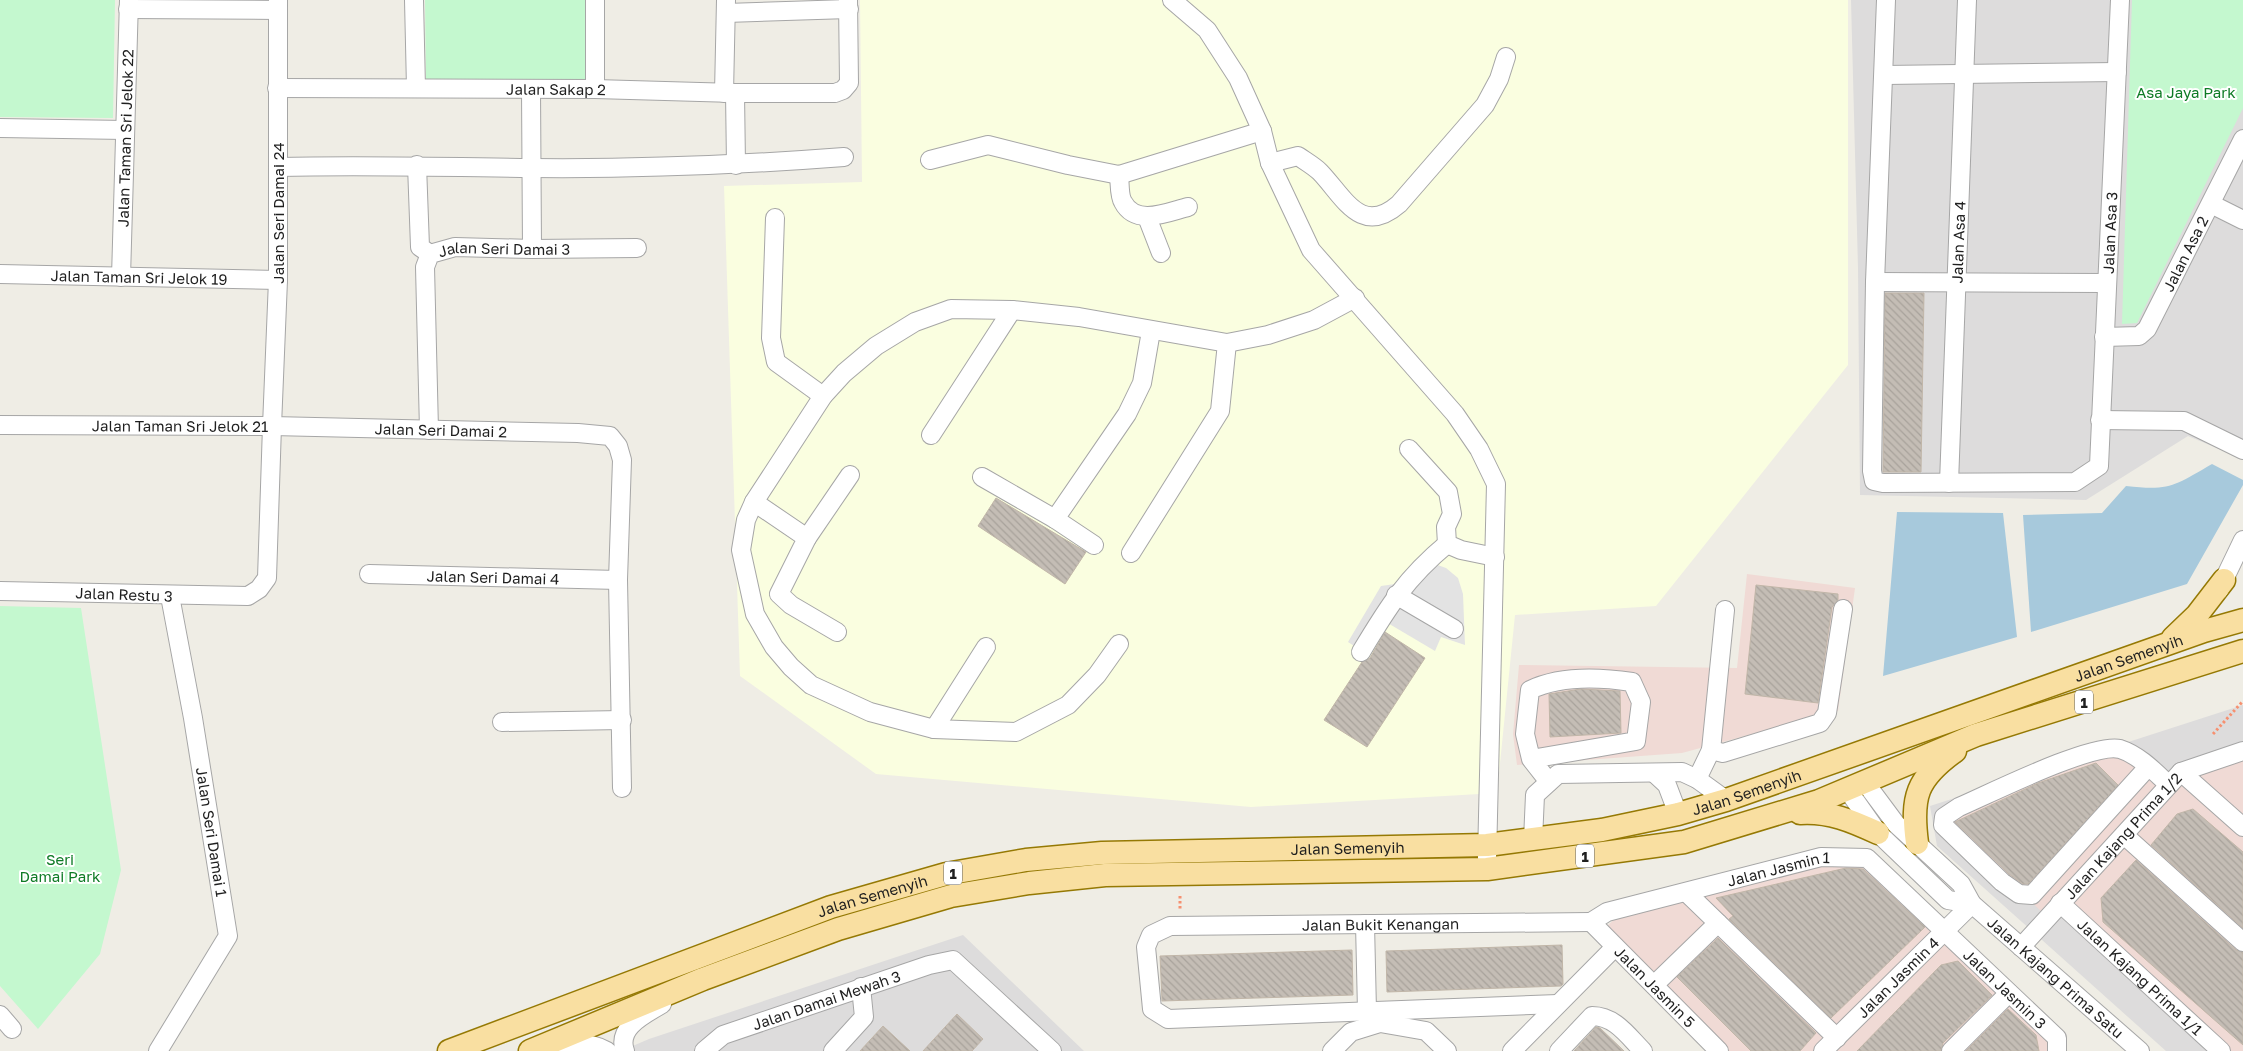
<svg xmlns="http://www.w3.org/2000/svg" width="2243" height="1051" viewBox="0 0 2243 1051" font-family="'Golos Text',sans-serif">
  <defs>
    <pattern id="building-back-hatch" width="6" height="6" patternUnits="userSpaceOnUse" patternTransform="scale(1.25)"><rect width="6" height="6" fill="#c4bdb5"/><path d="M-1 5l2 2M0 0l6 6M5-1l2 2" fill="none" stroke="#a8a29b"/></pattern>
  </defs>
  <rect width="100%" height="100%" fill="#efede5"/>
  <path fill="#dddcdc" d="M1851,0H2243V459L2188,436L2086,500L1860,495L1858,268Z
    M2243,705V1051H2166L1937,846L1930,806Z
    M963,935L1084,1051H621L649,1039Z"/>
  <path fill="#f0dad5" d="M1747,574L1855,588L1838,711L1682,753L1517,765L1513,734L1519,665L1737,668Z
    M2121,754L2170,792L2194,774L2243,758V1051H2231L2058,894L2041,911L1945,822L2081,760Z
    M1868,862L2050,1039V1051H1729L1606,927L1619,915L1825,864Z"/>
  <path fill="#fafee0" d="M860,0H1848V365L1656,606L1515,615L1497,793L1251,807L876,774L740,676L724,186L862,182Z"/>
  <path fill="#c4f8cf" d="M0,0H115L113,118L0,117Z
    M425,0H586L587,80H426Z
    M2132,0H2243V108L2137,323L2122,324Z
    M0,606L81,608L121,870L100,954L38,1029L0,986Z"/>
  <path fill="#e3e3e3" d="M1418,558L1446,568L1458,578L1463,594L1465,645L1441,637L1435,651L1386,622L1365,653L1348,642L1381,586L1402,583Z"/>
  <path fill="#a7c9dc" d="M2212,464L2243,480V485L2187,584L2031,632L2023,515L2102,513L2126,486C2170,491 2174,486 2212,464Z
    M1897,512L2003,513L2017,637L1883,676Z"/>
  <path fill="url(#building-back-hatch)" stroke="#c1b6a8" d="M1885,293H1924L1921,472H1883V470Z
    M996,498L1086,552L1065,584L978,526Z
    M1756,585L1838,594V600L1832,607L1818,703L1745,694Z
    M1385,632L1425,658L1367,747L1324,720L1362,662L1370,658Z
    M1581,689L1620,691L1621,733L1550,737L1549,694Z
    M2096,763L2118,785L2028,884H2023L2009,874L1955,822L2038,783Z
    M2193,809L2243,852V928L2151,845L2177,814Z
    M2136,860L2236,950L2243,952V1045L2103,922L2101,898Z
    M1846,868L1863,869L1925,927L1831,1018L1729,919L1733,916L1716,898Z
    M1718,938L1816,1033L1800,1051H1751L1677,977Z
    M1562,945L1563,984L1561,986L1387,992L1386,951Z
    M1352,950L1353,995L1162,1001L1160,956Z
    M1958,961L1992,995L1943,1043L1941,1051H1857L1941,965Z
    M2008,1009L2036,1035L2039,1051H1966Z
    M957,1014L983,1039L972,1051H923Z
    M883,1026L910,1051H860Z
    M1596,1027L1600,1028L1624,1051H1574Z"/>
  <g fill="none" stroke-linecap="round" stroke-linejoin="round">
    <defs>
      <g id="minor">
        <path id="s1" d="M278,0V280L272,426L578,433L610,436L618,446L622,460L618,580L622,788"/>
        <path d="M414,0L416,88"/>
        <path d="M595,0V89"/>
        <path d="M1172,0L1207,30L1238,78L1262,131L1270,163L1311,250L1455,414L1479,449L1496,484L1487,858"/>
        <path id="s2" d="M1886,0L1875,282L1872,471L1874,481L1883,483L2075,482L2099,466L2120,0"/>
        <path d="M128,9L278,10"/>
        <path d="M726,13L849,9"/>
        <path d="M1885,75L2117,72"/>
        <path id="s3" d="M277,88L595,89L735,93H835L843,90L849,83L848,0"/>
        <path d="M531,89L532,249"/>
        <path d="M724,93L726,0"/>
        <path d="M735,93L736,165"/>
        <path d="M0,128L125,130"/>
        <path d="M930,160L988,145L1068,165L1119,175L1262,131"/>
        <path d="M1270,163L1298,156C1305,161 1314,166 1320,172C1344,197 1361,237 1399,204L1485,105L1499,79L1506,57"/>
        <path d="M417,165L420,247L430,254"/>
        <path d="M278,167C362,165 446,167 531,168C636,169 740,165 844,157"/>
        <path d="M1119,175C1120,183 1119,196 1123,202C1136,227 1168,212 1188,207"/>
        <path d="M2211,204L2243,220"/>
        <path d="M1147,217L1161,253"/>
        <path d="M775,218L771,338L776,362L823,396"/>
        <path id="s4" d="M0,274L278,280"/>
        <path id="s5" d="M121,277L129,0"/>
        <path d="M1875,282L2107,283"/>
        <path id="s6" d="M2104,337L2139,336L2147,329L2243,139"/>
        <path d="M2100,420L2184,421L2243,450"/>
        <path id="s7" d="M0,425L272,426L267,578L259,589L248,596L0,591"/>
        <path id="s8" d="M429,430L425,267L430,254L455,247L532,249L637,248"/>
        <path d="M931,435L1012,310"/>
        <path d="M1409,449L1448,492L1452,514L1446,527L1447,544L1461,550L1495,557"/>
        <path d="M982,477L1055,519L1094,545"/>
        <path id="s9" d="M1949,483L1967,0"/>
        <path d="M754,502L807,538L779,594L791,605L837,632"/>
        <path d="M1055,519L1127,414L1142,383L1151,331"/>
        <path d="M807,538L850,475"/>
        <path d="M1131,553L1220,411L1227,343"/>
        <path id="s10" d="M369,574L618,580"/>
        <path d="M2219,590L2243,540"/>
        <path d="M1396,595L1454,629"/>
        <path d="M1119,644L1097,675L1068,705L1016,732L934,729L870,712L811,685L791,667L774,647L755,614L741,550L746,520L754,502L823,396L844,373L876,346L915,322L951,309L1012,310L1079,317L1227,343L1268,335L1314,320L1355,298"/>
        <path d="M1361,652C1388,607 1406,578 1447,544"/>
        <path d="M502,722L622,720"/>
        <path d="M934,729L986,647"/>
        <path d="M1711,750L1723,753L1820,723L1827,713L1843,609"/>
        <path d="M1531,759L1636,741L1641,702L1632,682C1599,677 1561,675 1530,690L1525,734L1531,759L1549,782"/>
        <path d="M2148,767L2032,895L2019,894L2002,882L1943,825L1944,817L1959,807C1989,794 2093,742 2120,749C2139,755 2155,772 2169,785"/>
        <path d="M2181,772L2243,827"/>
        <path d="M1654,773L1667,785L1678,814"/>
        <path d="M1697,779L1711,750L1725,610"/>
        <path id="s11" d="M1864,781L1896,824L1961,884L1972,904L2140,1051"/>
        <path d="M1847,789L1878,833L1948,900L1972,904"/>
        <path d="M2124,835L2243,942"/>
        <path d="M1533,840L1535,795L1558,774L1682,772L1697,779L1726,800"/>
        <path d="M1687,893L1837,1038"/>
        <path id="s12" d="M2060,903L2221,1051"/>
        <path id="s13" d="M1591,922L1607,912L1821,857L1867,858L2057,1038V1051"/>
        <path id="s14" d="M1591,922L1719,1051"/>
        <path d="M1365,924L1367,1011"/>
        <path id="s15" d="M2021,947L2181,772L2243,751"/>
        <path d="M1654,985L1718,923"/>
        <path id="s16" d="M1558,1004L1168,1019L1152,1009L1146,947L1151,935L1170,926L1591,922"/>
        <path d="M0,1015L12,1029"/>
        <path d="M555,1046C574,1042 591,1042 607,1051"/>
        <path d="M158,1051L228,936L193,718L170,596"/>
        <path d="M625,1051C616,1027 646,1014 662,1004"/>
        <path id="s17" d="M704,1051L723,1035L929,965L953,960L1052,1051"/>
        <path d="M833,1051L864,1017L861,987"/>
        <path d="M1332,1051L1351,1032L1380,1023L1426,1031L1447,1051"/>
        <path d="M1512,1051L1615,947"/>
        <path d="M1559,1051L1592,1016C1615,1016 1628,1036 1643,1051"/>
        <path id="s18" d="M1823,1051L1972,904"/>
        <path d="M1951,1051L2009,993"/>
      </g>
      <g id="major">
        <path d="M2173,638L2197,615L2224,580"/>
        <path d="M1800,813C1829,811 1852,821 1878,833"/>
        <path d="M1917,843C1911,797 1916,779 1955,751"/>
        <path id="s19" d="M449,1051L831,907L946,874L1026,860L1102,853L1487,845L1602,830L1678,814L1726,800L2204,631L2243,620"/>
        <path d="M530,1051L703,979L838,929L951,896L1029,883L1105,875L1487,869L1684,842L1819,801L1976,735L2243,651"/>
      </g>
    </defs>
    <use href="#minor" stroke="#a6a6a6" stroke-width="20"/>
    <use href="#major" stroke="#957904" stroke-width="25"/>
    <path stroke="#f69070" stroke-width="3" stroke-dasharray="2.5 2.5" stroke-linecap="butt" d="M2213,734L2243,701
      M1180,896V910"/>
    <use href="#minor" stroke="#fff" stroke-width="18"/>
    <use href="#major" stroke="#f9dfa1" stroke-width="22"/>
  </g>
  <g text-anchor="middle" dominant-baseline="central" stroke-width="4" stroke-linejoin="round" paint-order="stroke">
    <g fill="#fff" stroke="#626262" stroke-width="1">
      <rect x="2075" y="690.5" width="18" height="23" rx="4"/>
      <rect x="1576" y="844.5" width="18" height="23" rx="4"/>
      <rect x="944" y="861.5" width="18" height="23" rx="4"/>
    </g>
    <g font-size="14" font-weight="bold" fill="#1f1f1f">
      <text x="2084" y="702">1</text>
      <text x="1585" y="856">1</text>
      <text x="953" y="873">1</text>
    </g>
    <g font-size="15" fill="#1f1f1f" stroke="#fff">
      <text stroke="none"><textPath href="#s3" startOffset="279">Jalan Sakap 2</textPath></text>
      <text stroke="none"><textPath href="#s5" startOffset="139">Jalan Taman Sri Jelok 22</textPath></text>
      <text transform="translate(278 213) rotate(-90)">Jalan Seri Damai 24</text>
      <text stroke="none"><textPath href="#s2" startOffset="945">Jalan Asa 3</textPath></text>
      <text stroke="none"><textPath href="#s9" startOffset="241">Jalan Asa 4</textPath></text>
      <text stroke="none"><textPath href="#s8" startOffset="252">Jalan Seri Damai 3</textPath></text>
      <text stroke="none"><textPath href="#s6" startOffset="130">Jalan Asa 2</textPath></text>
      <text stroke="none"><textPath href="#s4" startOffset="139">Jalan Taman Sri Jelok 19</textPath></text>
      <text stroke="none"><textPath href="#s7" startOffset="180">Jalan Taman Sri Jelok 21</textPath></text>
      <text stroke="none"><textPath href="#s1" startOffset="595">Jalan Seri Damai 2</textPath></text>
      <text stroke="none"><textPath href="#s10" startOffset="124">Jalan Seri Damai 4</textPath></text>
      <text transform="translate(124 594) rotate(2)">Jalan Restu 3</text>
      <text stroke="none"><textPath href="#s19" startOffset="1741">Jalan Semenyih</textPath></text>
      <text stroke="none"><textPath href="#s19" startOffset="1336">Jalan Semenyih</textPath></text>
      <text transform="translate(212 832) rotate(81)">Jalan Seri Damai 1</text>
      <text stroke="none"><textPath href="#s15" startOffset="151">Jalan Kajang Prima 1/2</textPath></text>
      <text stroke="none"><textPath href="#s19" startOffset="931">Jalan Semenyih</textPath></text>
      <text stroke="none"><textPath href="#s13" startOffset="196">Jalan Jasmin 1</textPath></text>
      <text stroke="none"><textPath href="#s19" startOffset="451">Jalan Semenyih</textPath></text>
      <text stroke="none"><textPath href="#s16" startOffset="716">Jalan Bukit Kenangan</textPath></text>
      <text stroke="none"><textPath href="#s18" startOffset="105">Jalan Jasmin 4</textPath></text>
      <text stroke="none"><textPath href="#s11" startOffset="276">Jalan Kajang Prima Satu</textPath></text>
      <text stroke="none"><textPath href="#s12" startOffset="109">Jalan Kajang Prima 1/1</textPath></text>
      <text stroke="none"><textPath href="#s14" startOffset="91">Jalan Jasmin 5</textPath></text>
      <text stroke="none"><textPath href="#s13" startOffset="476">Jalan Jasmin 3</textPath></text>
      <text stroke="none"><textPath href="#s17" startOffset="134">Jalan Damai Mewah 3</textPath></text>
    </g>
    <g font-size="15" fill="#0f7b26" stroke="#fff">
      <text x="2186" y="92">Asa Jaya Park</text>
      <text x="60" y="859">Seri<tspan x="60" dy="17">Damai Park</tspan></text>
    </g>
  </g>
</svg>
